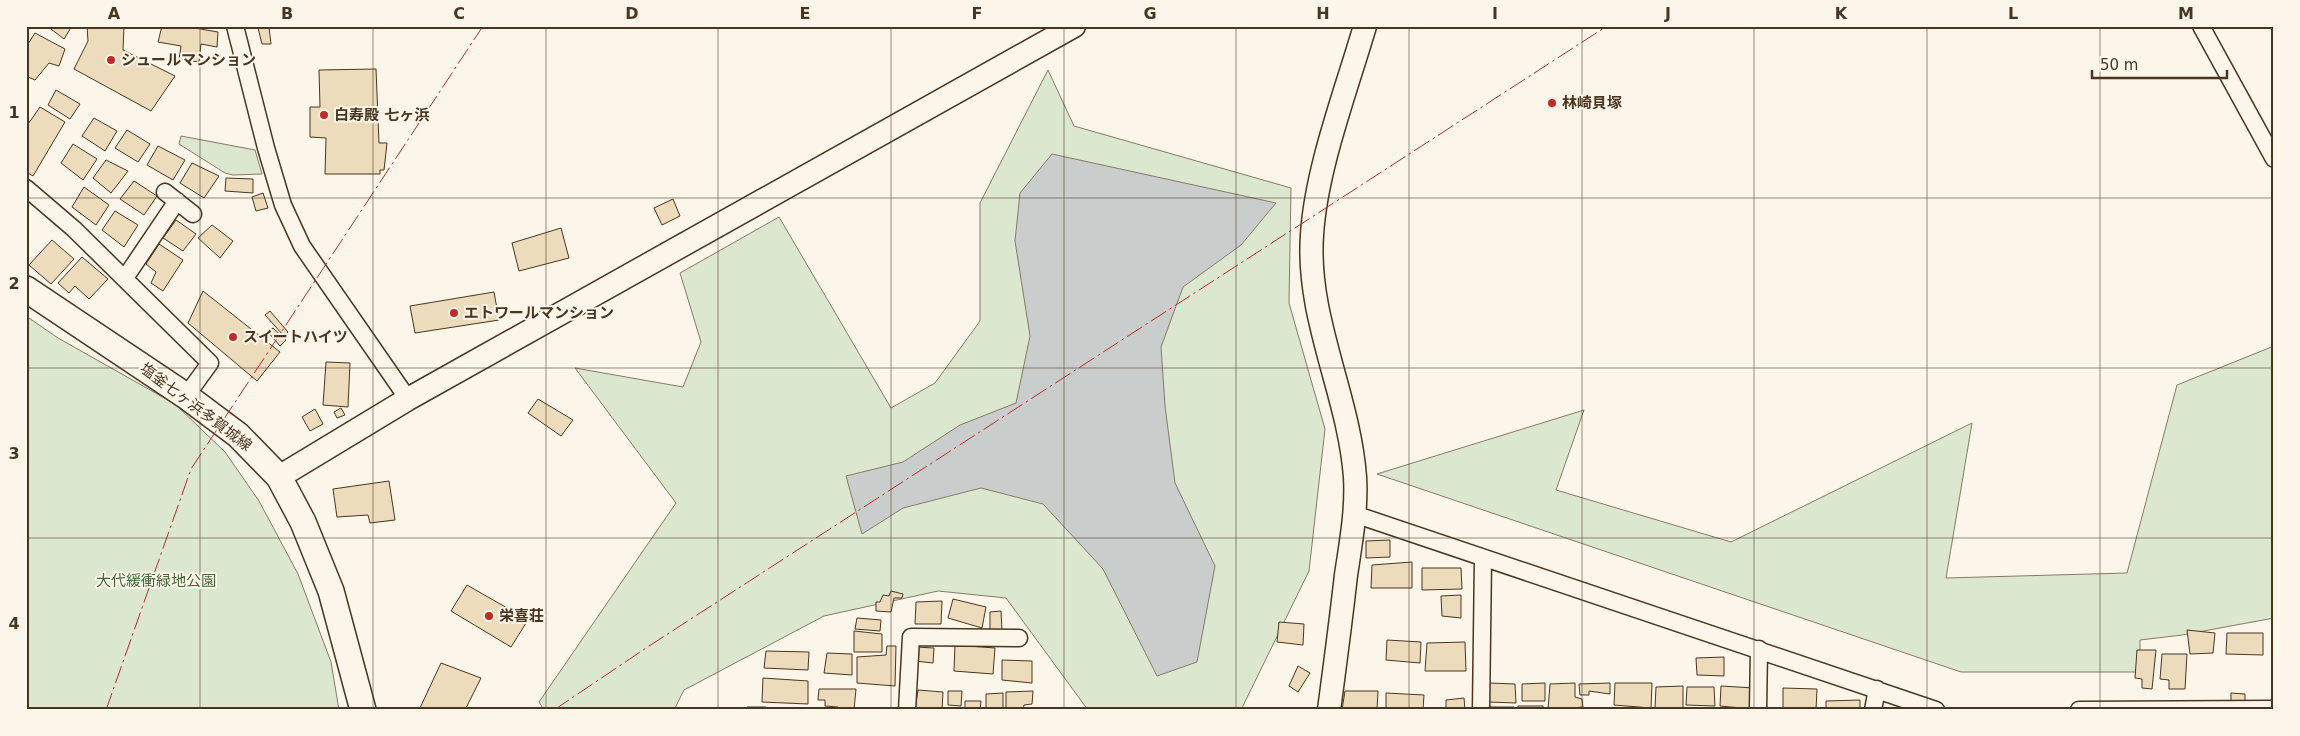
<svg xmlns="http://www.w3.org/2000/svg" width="2300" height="736" viewBox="0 0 2300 736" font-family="'DejaVu Sans','Noto Sans JP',sans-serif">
  <rect width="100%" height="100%" fill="#fbf6e9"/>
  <path fill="#dce7d0" stroke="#887966" d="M1048,70L1074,126L1291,188L1289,303L1325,429L1309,571L1241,710H1088L1006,598L938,591L824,616L684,690L674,710H544L539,702L676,503L575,368L683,387L701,342L680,273L779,217L891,408L935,383L980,321V203Z
    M181,136L255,150L262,174L233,175L225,173L179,144Z
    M26,316L58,338L175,404L225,452L259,501L298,574L331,662L339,710H26Z
    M2274,346V618L2182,635L2140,640V672H1961L1377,474L1584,410L1556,490L1731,542L1972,423L1946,578L2127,573L2177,385Z"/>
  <path fill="#c9cecd" stroke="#887966" d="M1052,154L1276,203L1241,245L1183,287L1161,347L1165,406L1175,483L1215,566L1197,662L1157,676L1103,569L1043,504L981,488L903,508L862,534L846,476L903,462L960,425L1016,403L1030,336L1015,241L1020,193Z"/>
  <path fill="#ecdcbc" stroke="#4a3520" d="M47,26H72L64,39Z
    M87,26H124L123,50L175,76L151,111L74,69L88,41Z
    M162,26H183L218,32L217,47L201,44L199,62L179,59L181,46L158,42Z
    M269,27L271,44H262L258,28Z
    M35,33L65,49L59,66L49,63L35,80L26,76V47Z
    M376,69L379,143H387L384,170H380V174H325L326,138L310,137V107H320L319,70Z
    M56,90L80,104L70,119L48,105Z
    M40,107L65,122L33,176L26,172V127Z
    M94,118L117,131L105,151L82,136Z
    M127,130L150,144L138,162L115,148Z
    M73,144L97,159L83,180L61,163Z
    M158,146L185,160L173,180L147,165Z
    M106,160L128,171L111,193L93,178Z
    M192,163L219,176L204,198L180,183Z
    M226,178L253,179V193L225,191Z
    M134,181L157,196L144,215L120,199Z
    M84,187L109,205L96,225L72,207Z
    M263,193L268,208L256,211L252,197Z
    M673,199L680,216L662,225L654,208Z
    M115,211L138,225L124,247L102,230Z
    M176,220L196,234L183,251L163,238Z
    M212,225L233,241L220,258L198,238Z
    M561,228L569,258L519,271L512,243Z
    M52,240L74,259L51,284L29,265Z
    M159,244L183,260L163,291L151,283L156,272L146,264Z
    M82,257L108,279L89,299L75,286L69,293L58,283Z
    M203,291L280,352L257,381L188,323Z
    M494,292L499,320L415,333L410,306Z
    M270,311L288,332L284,336L265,315Z
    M273,328L286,340L280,346L268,332Z
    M326,362L350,363L348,407L323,405Z
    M538,399L573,420L561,436L528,413Z
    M341,408L345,415L337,418L334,412Z
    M315,409L323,424L310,431L302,417Z
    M389,481L395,520L370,523L368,515L337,517L333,489Z
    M1390,540V557L1366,558V541Z
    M1412,562V588H1371L1372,565Z
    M1422,568H1461L1462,589L1422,590Z
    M467,585L528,620L511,647L451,611Z
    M891,591L903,594L902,598H894L891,612L876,611V602H880L883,595L889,596Z
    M1461,595V618L1442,616L1441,596Z
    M953,599L986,607L982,628L948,618Z
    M942,601L941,624H915L916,602Z
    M1001,611L1002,631H990V612Z
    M857,618L881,620L880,631L855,629Z
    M1279,622L1304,624L1303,645L1277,642Z
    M2187,630L2215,633L2213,653L2190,654Z
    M854,631L882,634V652H854Z
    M2227,633H2263V655L2226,654Z
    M1387,640L1421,642L1420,663L1386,660Z
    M1465,642L1466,671H1425L1427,643Z
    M955,645L995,648L993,674L954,671Z
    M887,646H896L895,686L857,683V657L886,655Z
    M916,647L934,648L933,663L915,661Z
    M2137,650H2156L2152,689L2142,688V679L2135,678Z
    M766,651L809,652L808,670L764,668Z
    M827,653L852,654V675L824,673Z
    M2162,654H2187L2185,689H2169V680L2160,679Z
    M1724,657V676L1697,675L1696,658Z
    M1002,660L1032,661V683L1002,680Z
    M441,663L481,678L465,710H419Z
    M1298,666L1310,673L1298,692L1289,686Z
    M763,678L808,681V704L762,702Z
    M1489,683L1515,684L1516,703L1488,702Z
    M1545,683V701H1522V684Z
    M1575,683V697L1582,699L1583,707L1548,710L1550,684Z
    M1610,683V694L1589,691V695H1580L1579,684Z
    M1615,683H1652L1651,708L1614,705Z
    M1683,686V708H1655L1656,687Z
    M1721,686L1754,688L1753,709L1720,706Z
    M1687,687H1714L1715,706L1686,705Z
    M1783,688L1817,689L1816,710H1783Z
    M819,689H856L854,710H838V707L825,706V700H818Z
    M918,690L943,692L942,710H915Z
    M948,691H962L961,706L948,705Z
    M1033,691L1032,704L1024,705L1023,710H1006V692Z
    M1345,691H1378L1377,710H1342Z
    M1003,693V710H986V694Z
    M1386,693L1424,695L1423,710H1386Z
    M2231,693L2245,694V703H2231Z
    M1464,698L1465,710H1446V700Z
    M1860,700V710H1826V701Z
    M965,701H981L980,710H965Z
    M1518,706H1543V710H1518Z
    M747,707H766L765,710H747Z
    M1488,707H1514V710H1488Z"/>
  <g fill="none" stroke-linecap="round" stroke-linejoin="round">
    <defs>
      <path id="street" d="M235,26L266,148L283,205L302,246L408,399
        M2201,26L2274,159
        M26,188L74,229L210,363L186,396
        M165,192L193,214
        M125,278L177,201
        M1354,514L1936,710
        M907,710L911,637L1019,638
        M1481,710L1483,559
        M1758,710L1759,649
        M1873,710L1877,689
        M2079,710L2274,709"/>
      <path id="secondary" d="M279,477L408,399L1074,26
        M1329,710C1335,665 1341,620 1346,575C1351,542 1357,509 1355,477C1349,395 1306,318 1312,235C1316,169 1346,91 1365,26"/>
      <path id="primary" d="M26,289L186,396L238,435L279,477L303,522L331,591L363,710"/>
    </defs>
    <use href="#street" stroke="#4a3520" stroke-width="19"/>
    <use href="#secondary" stroke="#4a3520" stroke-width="25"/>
    <use href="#primary" stroke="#4a3520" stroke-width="28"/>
    <use href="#street" stroke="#fbf6e9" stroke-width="16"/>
    <use href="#secondary" stroke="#fbf6e9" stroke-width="22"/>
    <use href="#primary" stroke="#fbf6e9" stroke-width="25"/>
    <path stroke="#c62828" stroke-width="1" stroke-dasharray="18 4 2.5 4" stroke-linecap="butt" d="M106,710L191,469L483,26
      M554,710L646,648L1607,26"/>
  </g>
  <path fill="none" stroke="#4a3520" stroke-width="1" stroke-opacity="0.55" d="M200,26V710M373,26V710M546,26V710M718,26V710M891,26V710M1064,26V710M1236,26V710M1409,26V710M1582,26V710M1754,26V710M1927,26V710M2100,26V710M26,198H2274M26,368H2274M26,538H2274"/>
  <g fill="#c62828" stroke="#fbf6e9" stroke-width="2">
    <circle cx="111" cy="60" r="5"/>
    <circle cx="1552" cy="103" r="5"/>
    <circle cx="324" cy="115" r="5"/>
    <circle cx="454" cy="313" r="5"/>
    <circle cx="233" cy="337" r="5"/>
    <circle cx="489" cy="616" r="5"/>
  </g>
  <g text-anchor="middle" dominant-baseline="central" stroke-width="4" stroke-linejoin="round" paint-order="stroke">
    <g font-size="15" font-weight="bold" fill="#4a3520" stroke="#fbf6e9" text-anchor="start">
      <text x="121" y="60">シュールマンション</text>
      <text x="1562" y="103">林崎貝塚</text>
      <text x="334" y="115">白寿殿 七ヶ浜</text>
      <text x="464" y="313">エトワールマンション</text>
      <text x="243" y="337">スイートハイツ</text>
      <text x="499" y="616">栄喜荘</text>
    </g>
    <g font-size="15" fill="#4a3520" stroke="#fbf6e9">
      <text transform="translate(196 407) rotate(37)">塩釜七ヶ浜多賀城線</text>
    </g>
    <g font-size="15" fill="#436837" stroke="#fbf6e9">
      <text x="156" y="581">大代緩衝緑地公園</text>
    </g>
  </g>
  <rect width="2300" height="736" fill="none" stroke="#fbf6e9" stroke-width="55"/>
  <path d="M2092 70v8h135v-8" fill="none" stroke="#4a3520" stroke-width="2.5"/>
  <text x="2100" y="70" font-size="15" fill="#4a3520" stroke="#fbf6e9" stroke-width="4" paint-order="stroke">50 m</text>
  <rect x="28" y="28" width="2244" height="680" fill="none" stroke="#4a3520" stroke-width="2"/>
  <g font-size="16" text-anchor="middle" font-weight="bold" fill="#4a3520">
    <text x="114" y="19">A</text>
    <text x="287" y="19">B</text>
    <text x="459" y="19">C</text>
    <text x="632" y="19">D</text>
    <text x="805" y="19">E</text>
    <text x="977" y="19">F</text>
    <text x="1150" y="19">G</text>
    <text x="1323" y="19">H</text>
    <text x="1495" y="19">I</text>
    <text x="1668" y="19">J</text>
    <text x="1841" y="19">K</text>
    <text x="2013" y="19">L</text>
    <text x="2186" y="19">M</text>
    <text x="14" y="118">1</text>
    <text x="14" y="289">2</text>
    <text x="14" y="459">3</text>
    <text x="14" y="629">4</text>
  </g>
</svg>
